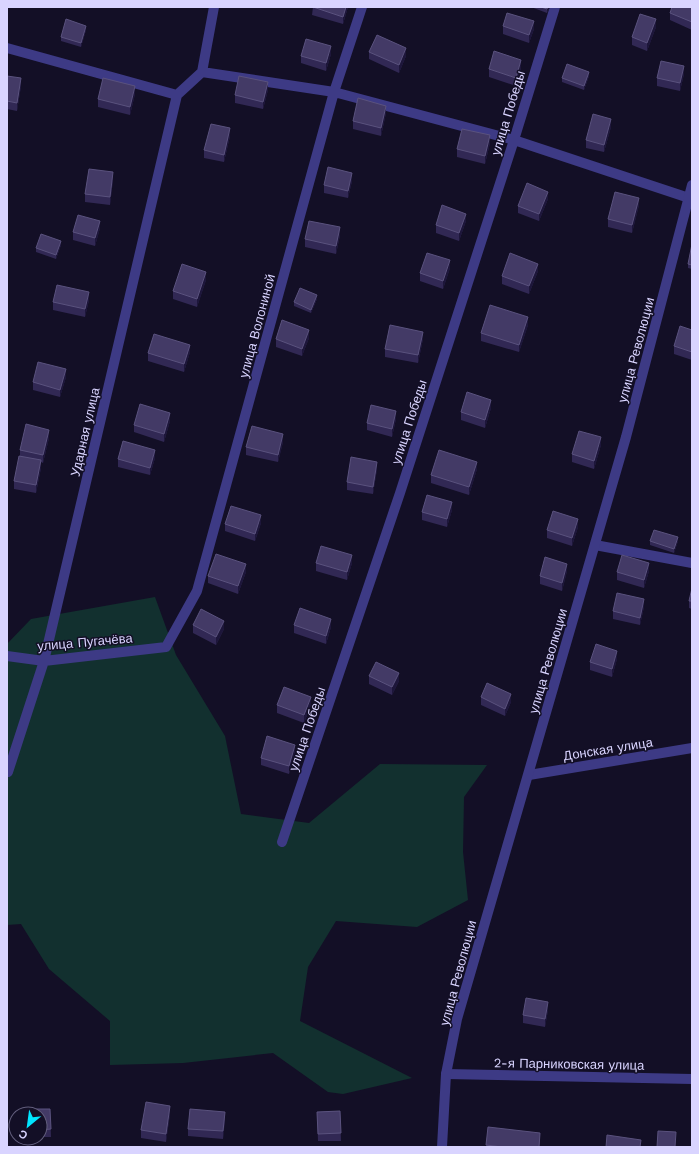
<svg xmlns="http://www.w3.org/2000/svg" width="699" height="1154" viewBox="0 0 699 1154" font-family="'Work Sans',sans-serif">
  <rect width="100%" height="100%" fill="#130f26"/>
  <path fill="#12302f" d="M155,597L176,655L225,736L241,814L309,823L380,764L487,765L464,797L463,852L468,900L417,927L336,921L308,967L300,1021L412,1078L343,1094L328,1092L273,1053L183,1063L110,1065V1021L49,969L21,924L7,925V644L31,619Z"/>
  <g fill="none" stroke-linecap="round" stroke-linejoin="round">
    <path stroke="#3d3a85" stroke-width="10" d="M7,48L177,95
      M202,72L334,92L514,140L692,199
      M177,95L202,72L214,7
      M595,545L692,563
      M7,656L44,661L166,647L197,591L334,92L362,7
      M8,772L44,661L177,95
      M529,775L692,748
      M282,842L400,493L514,140L555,7
      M446,1074L692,1079"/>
    <path stroke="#3d3a85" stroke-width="10" d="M442,1147L446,1074L457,1019L626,437L692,185"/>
  </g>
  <path fill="#312854" d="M313,7H348L343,24L312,15Z
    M531,7H550L547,13Z
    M692,7V30L670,20V13Z
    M503,26L534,29L529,43L503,34Z
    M656,27L647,51L632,45V37Z
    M86,30L81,47L61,41V37Z
    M369,52L406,56L399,73L369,59Z
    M331,54L326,71L301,63V56Z
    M521,68L516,86L489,77V69Z
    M684,74L680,91L657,86V78Z
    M7,76L21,86L17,111L7,109Z
    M589,76L584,90L562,82V78Z
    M268,90L263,109L235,103V95Z
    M135,94L130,115L98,107V99Z
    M386,113L381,136L353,129V121Z
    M611,127L604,152L586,148V140Z
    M230,136L224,162L204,158V150Z
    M490,143L485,164L457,157V149Z
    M113,180L110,205L85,202V194Z
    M352,181L348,198L324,193V185Z
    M548,199L539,221L518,213V206Z
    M639,205L632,233L608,227V219Z
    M466,221L459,241L436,233V225Z
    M100,228L95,246L73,240V232Z
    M340,235L336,254L305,247V239Z
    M692,244V269L688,268V264Z
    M61,245L56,259L36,252V248Z
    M450,268L443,289L420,281V273Z
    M538,271L529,294L502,284V276Z
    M206,280L197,307L173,299V291Z
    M317,299L311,313L294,306V302Z
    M89,300L85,317L53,310V302Z
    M528,325L519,352L481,341V333Z
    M692,330V360L674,354V346Z
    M309,338L302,356L276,347V339Z
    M423,339L418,363L385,357V349Z
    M190,352L184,372L148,361V353Z
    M66,377L60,397L33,390V382Z
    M491,408L485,428L461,420V412Z
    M396,419L392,437L367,430V423Z
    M170,421L164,442L134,432V425Z
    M49,438L43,463L41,462V468L36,493L14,489V481L20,456V450Z
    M283,442L278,462L246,455V447Z
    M601,445L594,469L572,462V454Z
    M155,458L150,475L118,467V459Z
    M377,469L373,494L347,490V482Z
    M477,469L469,495L431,483V475Z
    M452,510L447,527L422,520V512Z
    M261,523L255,541L225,531V524Z
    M578,527L572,546L547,538V530Z
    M650,541H678L674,553L650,545Z
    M316,563H352L347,580L316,571Z
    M567,571L562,591L540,584V576Z
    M649,571L644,588L617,580V572Z
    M246,572L238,594L208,583V576Z
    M692,588V609L689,608V601Z
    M644,607L640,625L613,619V611Z
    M193,625L224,629L216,645L193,633Z
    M294,625L331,627L326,644L294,633Z
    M617,659L612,677L590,670V662Z
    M369,676L399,681L392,695L369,684Z
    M481,697L511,702L505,716L481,705Z
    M277,705H311L304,723L277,713Z
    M295,753L289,774L261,765V758Z
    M548,1010L545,1027L523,1023V1015Z
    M50,1109L51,1137H40V1114Z
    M340,1111L341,1141H318L317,1112Z
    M170,1114L166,1142L141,1138V1130Z
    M225,1119L223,1139L188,1136V1129Z
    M488,1127L540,1141L539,1147H486Z"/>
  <path fill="#1d163a" d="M346,7H348L343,24V17Z
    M548,7H550L547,13V9Z
    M656,19V27L647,51V43Z
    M534,21V29L529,43V35Z
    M86,26V30L81,47V43Z
    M331,46V54L326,71V63Z
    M406,48V56L399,73V65Z
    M521,60V68L516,86V78Z
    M684,66V74L680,91V83Z
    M589,72V76L584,90V86Z
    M21,78V86L17,111V103Z
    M268,82V90L263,109V102Z
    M135,86V94L130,115V107Z
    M386,106V113L381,136V128Z
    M611,119V127L604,152V145Z
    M230,128V136L224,162V155Z
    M490,135V143L485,164V156Z
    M113,172V180L110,205V197Z
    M352,173V181L348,198V191Z
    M548,192V199L539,221V214Z
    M639,198V205L632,233V225Z
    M466,214V221L459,241V233Z
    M100,221V228L95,246V238Z
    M340,227V235L336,254V246Z
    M61,241V245L56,259V255Z
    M450,260V268L443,289V281Z
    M538,264V271L529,294V286Z
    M206,272V280L197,307V299Z
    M89,292V300L85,317V309Z
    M317,295V299L311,313V310Z
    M528,317V325L519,352V345Z
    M309,330V338L302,356V349Z
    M423,332V339L418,363V355Z
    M190,345V352L184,372V364Z
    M66,369V377L60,397V390Z
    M491,400V408L485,428V420Z
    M396,411V419L392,437V429Z
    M170,413V421L164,442V434Z
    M49,430V438L43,463V455Z
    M283,434V442L278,462V455Z
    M601,437V445L594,469V461Z
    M155,450V458L150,475V468Z
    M41,460V468L36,493V485Z
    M377,462V469L373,494V487Z
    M477,462V469L469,495V487Z
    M452,502V510L447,527V519Z
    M261,515V523L255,541V534Z
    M578,519V527L572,546V538Z
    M678,537V541L674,553V549Z
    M352,555V563L347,580V572Z
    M649,563V571L644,588V580Z
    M246,564V572L238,594V586Z
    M567,564V571L562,591V583Z
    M644,599V607L640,625V618Z
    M331,619V627L326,644V636Z
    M224,621V629L216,645V637Z
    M617,651V659L612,677V669Z
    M399,673V681L392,695V687Z
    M511,694V702L505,716V709Z
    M311,697V705L304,723V715Z
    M295,745V753L289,774V766Z
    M548,1002V1010L545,1027V1019Z
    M170,1106V1114L166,1142V1134Z
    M225,1112V1119L223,1139V1131Z"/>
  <path fill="#433a66" stroke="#5a527e" d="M313,7H346L343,17Z
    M541,7H548L547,9Z
    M672,7H692V22L670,13Z
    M507,13L534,21L529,35L503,26Z
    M640,14L656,19L647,43L632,37Z
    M66,19L86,26L81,43L61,37Z
    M377,35L406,48L399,65L369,52Z
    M306,39L331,46L326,63L301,56Z
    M494,51L521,60L516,78L489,69Z
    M661,61L684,66L680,83L657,78Z
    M567,64L589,72L584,86L562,78Z
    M7,76L21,78L17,103L7,101Z
    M239,76L268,82L263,102L235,95Z
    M103,78L135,86L130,107L98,99Z
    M358,98L386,106L381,128L353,121Z
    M593,114L611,119L604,145L586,140Z
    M211,124L230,128L224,155L204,150Z
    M462,129L490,135L485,156L457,149Z
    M328,167L352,173L348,191L324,185Z
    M89,169L113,172L110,197L85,194Z
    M527,183L548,192L539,214L518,206Z
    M615,192L639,198L632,225L608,219Z
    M442,205L466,214L459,233L436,225Z
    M78,215L100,221L95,238L73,232Z
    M309,221L340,227L336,246L305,239Z
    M41,234L61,241L56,255L36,248Z
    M692,244V265L688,264Z
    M427,253L450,260L443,281L420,273Z
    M510,253L538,264L529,286L502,276Z
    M182,264L206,272L197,299L173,291Z
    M57,285L89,292L85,309L53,302Z
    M300,288L317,295L311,310L294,302Z
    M490,305L528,317L519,345L481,333Z
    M282,320L309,330L302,349L276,339Z
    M390,325L423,332L418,355L385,349Z
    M680,326L692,330V352L674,346Z
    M154,334L190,345L184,364L148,353Z
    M38,362L66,369L60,390L33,382Z
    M467,392L491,400L485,420L461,412Z
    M140,404L170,413L164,434L134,425Z
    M371,405L396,411L392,429L367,423Z
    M26,424L49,430L43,455L20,450Z
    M252,426L283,434L278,455L246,447Z
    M579,431L601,437L594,461L572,454Z
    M123,441L155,450L150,468L118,459Z
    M439,450L477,462L469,487L431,475Z
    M19,456L41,460L36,485L14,481Z
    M351,457L377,462L373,487L347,482Z
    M427,495L452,502L447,519L422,512Z
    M231,506L261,515L255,534L225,524Z
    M553,511L578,519L572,538L547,530Z
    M654,530L678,537L674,549L650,541Z
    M321,546L352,555L347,572L316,563Z
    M216,554L246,564L238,586L208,576Z
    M622,555L649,563L644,580L617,572Z
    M545,557L567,564L562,583L540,576Z
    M692,588V601H689Z
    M617,593L644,599L640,618L613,611Z
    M300,608L331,619L326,636L294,625Z
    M201,609L224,621L216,637L193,625Z
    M596,644L617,651L612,669L590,662Z
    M376,662L399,673L392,687L369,676Z
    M487,683L511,694L505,709L481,697Z
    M284,687L311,697L304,715L277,705Z
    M267,736L295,745L289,766L261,758Z
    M526,998L548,1002L545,1019L523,1015Z
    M146,1102L170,1106L166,1134L141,1130Z
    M25,1109H50L51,1129L40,1130V1114H25Z
    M190,1109L225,1112L223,1131L188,1129Z
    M340,1111L341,1133L318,1134L317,1112Z
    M488,1127L540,1133L539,1147H502L486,1145Z
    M658,1131L676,1132L675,1147H657Z
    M607,1135L641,1140L640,1147H606Z"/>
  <g text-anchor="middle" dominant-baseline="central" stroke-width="3" stroke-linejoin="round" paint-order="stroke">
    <g font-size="13" fill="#d9d4ff" stroke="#130f26">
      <text transform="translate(508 113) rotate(-73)">улица Победы</text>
      <text transform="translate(257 326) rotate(-75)">улица Волониной</text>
      <text transform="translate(636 350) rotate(-75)">улица Революции</text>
      <text transform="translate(409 422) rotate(-72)">улица Победы</text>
      <text transform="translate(85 432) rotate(-77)">Ударная улица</text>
      <text transform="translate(85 642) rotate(-5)">улица Пугачёва</text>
      <text transform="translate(548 661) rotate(-74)">улица Революции</text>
      <text transform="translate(307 729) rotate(-71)">улица Победы</text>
      <text transform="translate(608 749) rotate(-9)">Донская улица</text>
      <text transform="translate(458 973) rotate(-75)">улица Революции</text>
      <text transform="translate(569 1064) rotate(1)">2-я Парниковская улица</text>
    </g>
  </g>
  <rect width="699" height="1154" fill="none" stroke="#d9d4ff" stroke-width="16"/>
  <g transform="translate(28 1126) rotate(209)"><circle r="19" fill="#130f26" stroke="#625e7d"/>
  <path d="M0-3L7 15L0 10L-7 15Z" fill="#00e5ff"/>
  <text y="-6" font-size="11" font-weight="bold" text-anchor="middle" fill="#d9d4ff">С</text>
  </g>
</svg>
